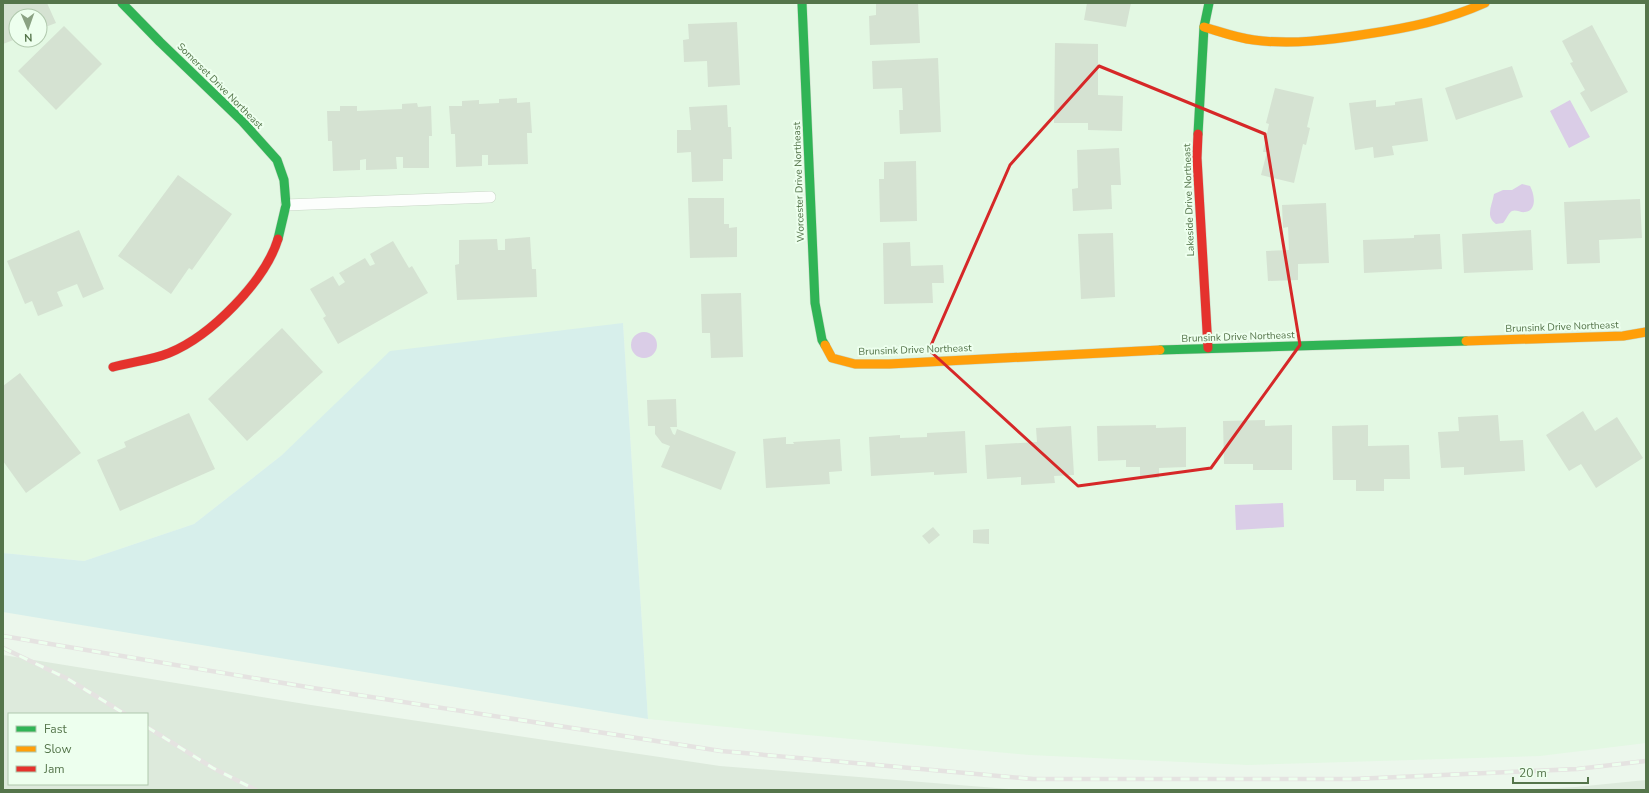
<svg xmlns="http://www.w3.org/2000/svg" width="1649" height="793" viewBox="0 0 1649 793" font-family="'Nunito Sans',sans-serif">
  <rect width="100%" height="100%" fill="#ecf7ec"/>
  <path fill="#e3f8e3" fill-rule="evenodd" d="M3,3H1646V743L1540,756L1248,765L1029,755L807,735L648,719L623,323L282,455L194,524L84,561L3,553ZM16,16H40V40H16Z"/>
  <path fill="#ddeadc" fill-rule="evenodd" d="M3,655L311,705L720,766L1021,790H3ZM9,714H147V784H9Z
    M1646,780V790H1511L1576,787Z"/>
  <path fill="#d7efeb" d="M623,323L648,719L3,612V553L84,561L194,524L282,455L390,351Z"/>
  <path fill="#dacde7" d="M1570,100L1590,137L1569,148L1550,111Z
    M1522,184L1530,186C1534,193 1538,210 1525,212C1521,213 1516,209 1512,211C1509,212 1506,220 1503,223L1496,224C1485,216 1492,206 1494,194L1503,190H1512Z
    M631 345a13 13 0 1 1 26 0a13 13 0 1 1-26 0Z
    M1283,503L1284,527L1236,530L1235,505Z"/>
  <path fill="#d5e2d2" d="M3,3H47L56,23L40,29V16H16V39L3,44Z
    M876,3H918L920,43L870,45L869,16L876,15Z
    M1087,3H1131L1126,27L1084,20Z
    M737,22L740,85L708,87L707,61L684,62L683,40L689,39L688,24Z
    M1592,25L1628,92L1591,112L1580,93L1585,90L1570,63L1573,62L1562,41Z
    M64,26L102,64L56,110L18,71Z
    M1055,43L1098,44V95L1123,96L1122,131L1088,130V123H1054Z
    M938,58L941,132L900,134L899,110H903L902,88L873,89L872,61Z
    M1512,66L1523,97L1456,120L1445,88Z
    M1275,88L1314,97L1307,127L1310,128L1306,145L1303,144L1294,183L1261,175L1267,152H1263L1269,124L1266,123Z
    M517,98V103L530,102L532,133H527L528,164L488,165V155H482V166L456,167L455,134H451L449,106H462V101L479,100V104L499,103V99Z
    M1422,98L1428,141L1392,146L1394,155L1374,158L1373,147L1355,150L1349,103L1376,100V107L1395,105V102Z
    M417,103L418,107L431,106L432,136H429V168H403V157H396L397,169L366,170V159L360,160V170L333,171L332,141H328L327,111H340V106H357V111L402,109V104Z
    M727,105L728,127H731L732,159H723V181L692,182L691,152L677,153V130H691L689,107Z
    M1119,148L1121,185H1111L1112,209L1073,211L1072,189L1078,188L1077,150Z
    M916,161L917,221L880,222L879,179H884V162Z
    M178,175L232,214L192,270L189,268L171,294L118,256Z
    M688,198H724V224H729V228L737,227V257L690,258Z
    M1640,199L1642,238L1599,240L1600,263L1567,264L1564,202Z
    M1326,203L1329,263L1298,264V280L1268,281L1266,251L1289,250L1288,227L1283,228L1282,205Z
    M79,230L104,289L83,298L77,284L57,292L63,306L38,316L32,301L25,304L7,261Z
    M1531,230L1533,270L1464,273L1462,234Z
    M1113,233L1115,297L1081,299L1078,234Z
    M1440,234L1442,269L1364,273L1363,240L1414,238V235Z
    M530,237L532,269H536L537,297L457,300L455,265L459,264V240L497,239L498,250H505V239Z
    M393,241L409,268L412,266L428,293L338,344L323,318L326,316L310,289L333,276L339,286L345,282L339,273L365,258L370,266L375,264L370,254Z
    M910,242L911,266L943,265L944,283H932L933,303L884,304L883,243Z
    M741,293L743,357L711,358L710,333H702L701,294Z
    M282,328L323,372L247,441L208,399Z
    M20,373L81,453L26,493L3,461V386Z
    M676,399L677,427H670L673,434L675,435L677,429L736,452L721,490L661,467L670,446L662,443L655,434V426H648L647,400Z
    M1583,411L1595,431L1617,417L1643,458L1596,488L1581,464L1569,471L1546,435Z
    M189,413L215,469L120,511L97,460L126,447L124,442Z
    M1498,415L1500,441L1523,440L1525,471L1464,475V467L1441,468L1438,432L1459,431L1458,417Z
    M1265,420V426L1292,425V470H1253V464H1224L1223,421Z
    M1156,425V428L1186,427V467L1159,468V478H1140V467H1126V460L1098,461L1097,426Z
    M1368,425V446L1409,445L1410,479H1384V491H1356V480H1333L1332,426Z
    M1071,426L1074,475L1054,476L1055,483L1021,485V477L987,479L985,445L1037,442L1036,428Z
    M965,431L967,473L934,475V472L871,476L869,437L900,435V438L927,437V433Z
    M786,437V444H794L793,442L840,439L842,471L829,472L830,484L766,488L763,439Z
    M933,527L940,535L929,544L922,536Z
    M989,529V544L973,543V530Z"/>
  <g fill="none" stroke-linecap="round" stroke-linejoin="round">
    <defs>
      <path id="lane" d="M286,205L490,197"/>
      <path id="fast" d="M122,3L160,42L242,121L277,160L284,180L286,205L278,239
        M802,3L815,303L822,340L825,345
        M1198,134L1204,27L1209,3
        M1160,350L1466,341"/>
      <path id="slow" d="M1204,27C1221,32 1237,38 1254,40C1291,45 1330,40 1367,34C1408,28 1447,20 1485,3
        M1466,341L1623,336L1646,332
        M825,345L832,358L855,364H889L1160,350"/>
      <path id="jam" d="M1198,134L1197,158L1208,348
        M113,367C131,362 152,360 169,353C211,336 265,281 278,239"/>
    </defs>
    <use href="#lane" stroke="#c9d7c7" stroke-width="12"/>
    <use href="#fast" stroke="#c7d6c5" stroke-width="10"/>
    <use href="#slow" stroke="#c7d6c5" stroke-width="10"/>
    <use href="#jam" stroke="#c7d6c5" stroke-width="10"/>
    <use href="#lane" stroke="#fcfefc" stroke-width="11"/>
    <use href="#fast" stroke="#30b455" stroke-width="9"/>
    <use href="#slow" stroke="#ff9f0a" stroke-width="9"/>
    <use href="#jam" stroke="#e5322d" stroke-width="9"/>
    <defs>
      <path id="rail" d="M3,636L313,688L721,751L1033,779H1354L1577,769L1646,761
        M3,648L68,679L125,714
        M147,727L213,768L256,790"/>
    </defs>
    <use href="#rail" stroke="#e5e3e1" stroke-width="4.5"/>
    <use href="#rail" stroke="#edffee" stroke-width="3" stroke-dasharray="9" stroke-linecap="butt"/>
  </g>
  <path fill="none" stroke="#d62828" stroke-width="3" stroke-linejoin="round" d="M1099,66L1265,134L1300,345L1211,468L1078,486L929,350L1010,165Z"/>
  <g text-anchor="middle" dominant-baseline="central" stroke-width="4" stroke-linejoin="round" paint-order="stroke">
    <g font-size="10" fill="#55754b" stroke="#edffee">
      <text transform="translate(220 86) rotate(45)">Somerset Drive Northeast</text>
      <text transform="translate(799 182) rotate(-92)">Worcester Drive Northeast</text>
      <text transform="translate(1189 200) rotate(-92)">Lakeside Drive Northeast</text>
      <text transform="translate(1562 327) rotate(-2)">Brunsink Drive Northeast</text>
      <text transform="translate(1238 337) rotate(-2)">Brunsink Drive Northeast</text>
      <text transform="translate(915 350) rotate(-2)">Brunsink Drive Northeast</text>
    </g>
  </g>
  <rect width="1649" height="793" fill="none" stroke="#55754b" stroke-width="8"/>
  <rect x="8" y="713" width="140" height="72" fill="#edffee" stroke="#b0c8ad"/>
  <rect x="16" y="726" width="20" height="6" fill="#30b455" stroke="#b0c8ad"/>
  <text x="44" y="733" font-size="12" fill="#55754b">Fast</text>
  <rect x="16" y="746" width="20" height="6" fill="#ff9f0a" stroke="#b0c8ad"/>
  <text x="44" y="753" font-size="12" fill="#55754b">Slow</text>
  <rect x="16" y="766" width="20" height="6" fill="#e5322d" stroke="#b0c8ad"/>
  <text x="44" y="773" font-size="12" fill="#55754b">Jam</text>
  <g transform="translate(28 28) rotate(178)"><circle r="19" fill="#edffee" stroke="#b0c8ad"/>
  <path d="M0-3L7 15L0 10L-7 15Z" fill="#8aa283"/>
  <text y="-6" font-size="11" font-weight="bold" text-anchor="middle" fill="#55754b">N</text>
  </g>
  <path d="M1513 777v6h75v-6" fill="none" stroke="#55754b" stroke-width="2"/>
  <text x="1519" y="777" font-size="12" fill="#55754b" stroke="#edffee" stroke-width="3" paint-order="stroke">20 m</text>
</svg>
